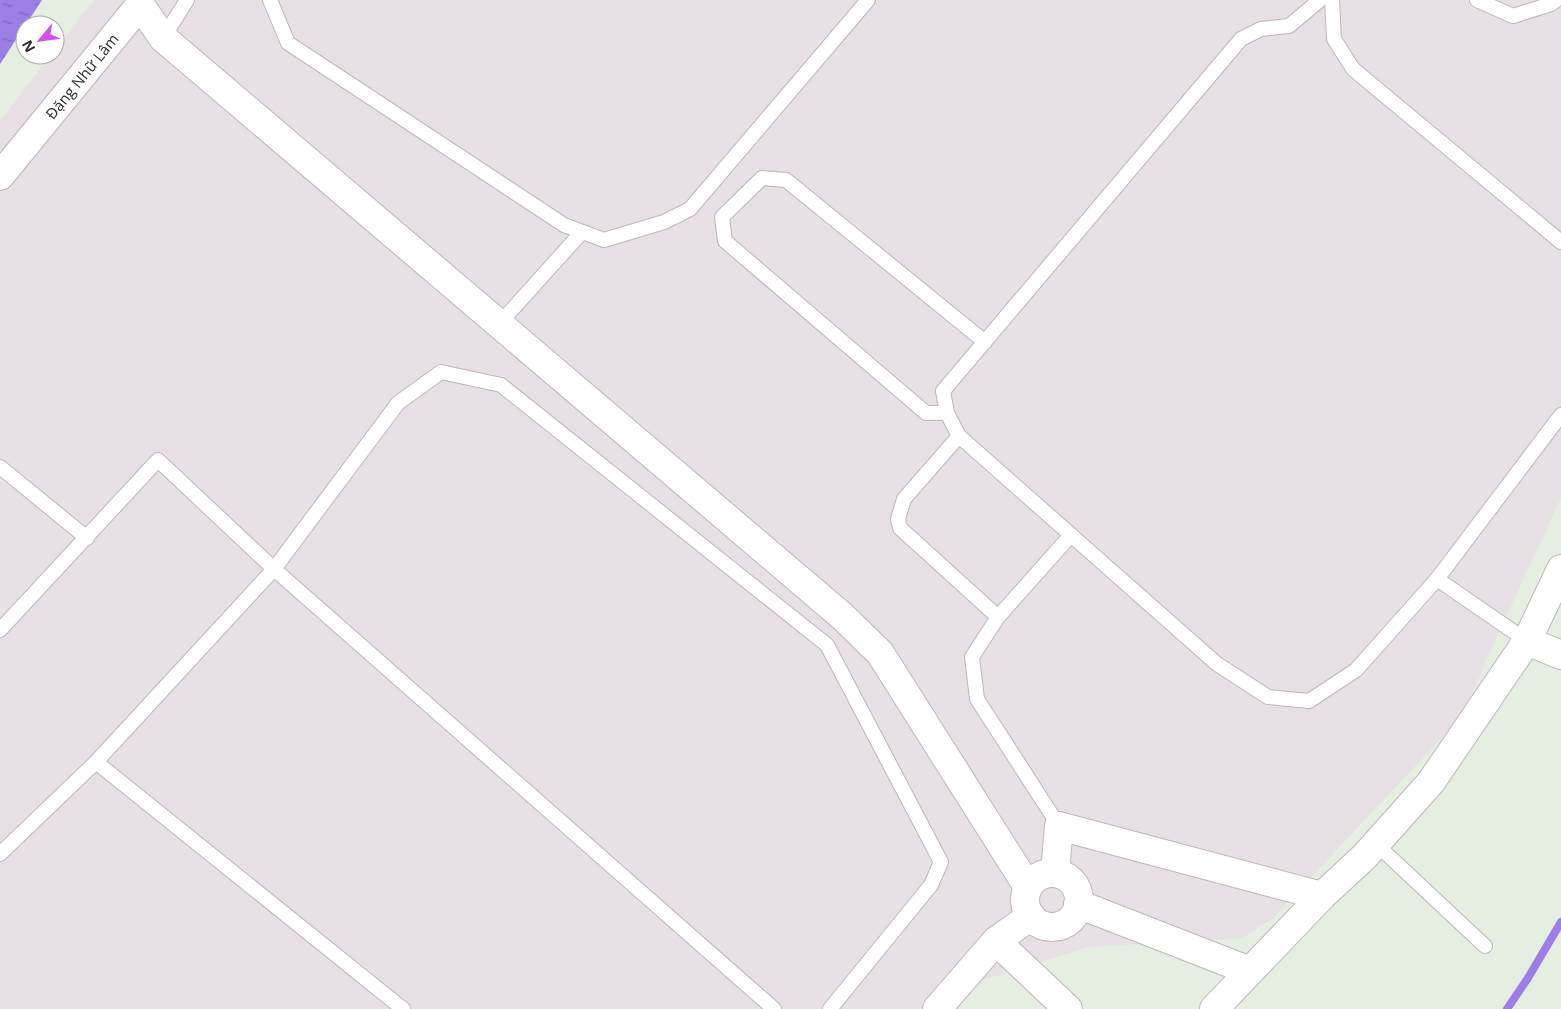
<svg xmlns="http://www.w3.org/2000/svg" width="1561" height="1009" viewBox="0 0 1561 1009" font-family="'Open Sans',sans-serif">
  <defs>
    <pattern id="water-ripples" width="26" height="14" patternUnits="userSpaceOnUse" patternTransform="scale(1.25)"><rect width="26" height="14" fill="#9b7ee6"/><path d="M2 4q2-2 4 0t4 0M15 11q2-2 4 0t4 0" fill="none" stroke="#7f68bb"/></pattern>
  </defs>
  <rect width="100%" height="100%" fill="#e6ede1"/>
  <path fill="#e7e1e5" d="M94,0H1561V498L1494,643L1464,714L1272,919L1242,938L1088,947L977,982L956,1009H0V121L51,55H55V50Z"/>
  <path fill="url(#water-ripples)" d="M0,0H42L0,64Z"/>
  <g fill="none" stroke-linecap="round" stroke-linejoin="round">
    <path stroke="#9b7ee6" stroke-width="8" d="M1507,1009L1528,978L1561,922"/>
    <defs>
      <path id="service" d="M270,0L288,43L564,225L604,240L664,222L690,209L868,0
        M1320,0L1289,26L1261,29L1241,39L943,391L947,413L959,436L1217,664L1268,697L1309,701L1356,670L1437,579L1561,415
        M1332,0L1334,39L1353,69L1561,242
        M1477,0L1513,16L1551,4L1556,0
        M163,38L187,0
        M500,323L582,232
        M947,413H926L725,241L722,217L762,178L786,180L985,342
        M959,436L904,499L898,519L900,528L998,617
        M0,467L87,538
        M1437,579L1527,641
        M0,630L158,460L274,569L774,1009
        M96,762L403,1009
        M1059,826L977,699L972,657L998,617L1071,535
        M1376,844L1485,946
        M0,854L96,762L274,569L398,403L441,372L501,385L827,645L941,862L931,885L830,1009"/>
      <g id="minor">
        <path id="s1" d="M0,176L135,11L143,9L163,38L842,616L880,653L1028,887"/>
        <path d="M1527,641L1561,655"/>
        <path d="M1055,873L1059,826L1322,896"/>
        <circle cx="1052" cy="900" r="27"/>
        <path d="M1078,904L1250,971"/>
        <path d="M996,941L1068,1009"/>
        <path d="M937,1009L996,941L1031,916"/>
        <path d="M1214,1009L1322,896L1365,856L1431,782L1527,641L1561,569"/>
      </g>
    </defs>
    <use href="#service" stroke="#beb5bf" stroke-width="16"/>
    <use href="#minor" stroke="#beb5bf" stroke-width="30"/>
    <use href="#service" stroke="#fff" stroke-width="14"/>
    <use href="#minor" stroke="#fff" stroke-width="28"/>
  </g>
  <g text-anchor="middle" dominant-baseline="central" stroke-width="4" stroke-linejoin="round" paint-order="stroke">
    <g font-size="15" fill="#2d2d2d" stroke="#fff">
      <text stroke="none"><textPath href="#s1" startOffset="129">Đặng Nhữ Lâm</textPath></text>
    </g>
  </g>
  <g transform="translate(40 40) rotate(241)"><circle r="24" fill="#ffffff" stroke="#ababab"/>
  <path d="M0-4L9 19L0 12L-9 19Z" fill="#d250ec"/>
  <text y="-8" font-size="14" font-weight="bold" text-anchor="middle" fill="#2d2d2d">N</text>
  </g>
</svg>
